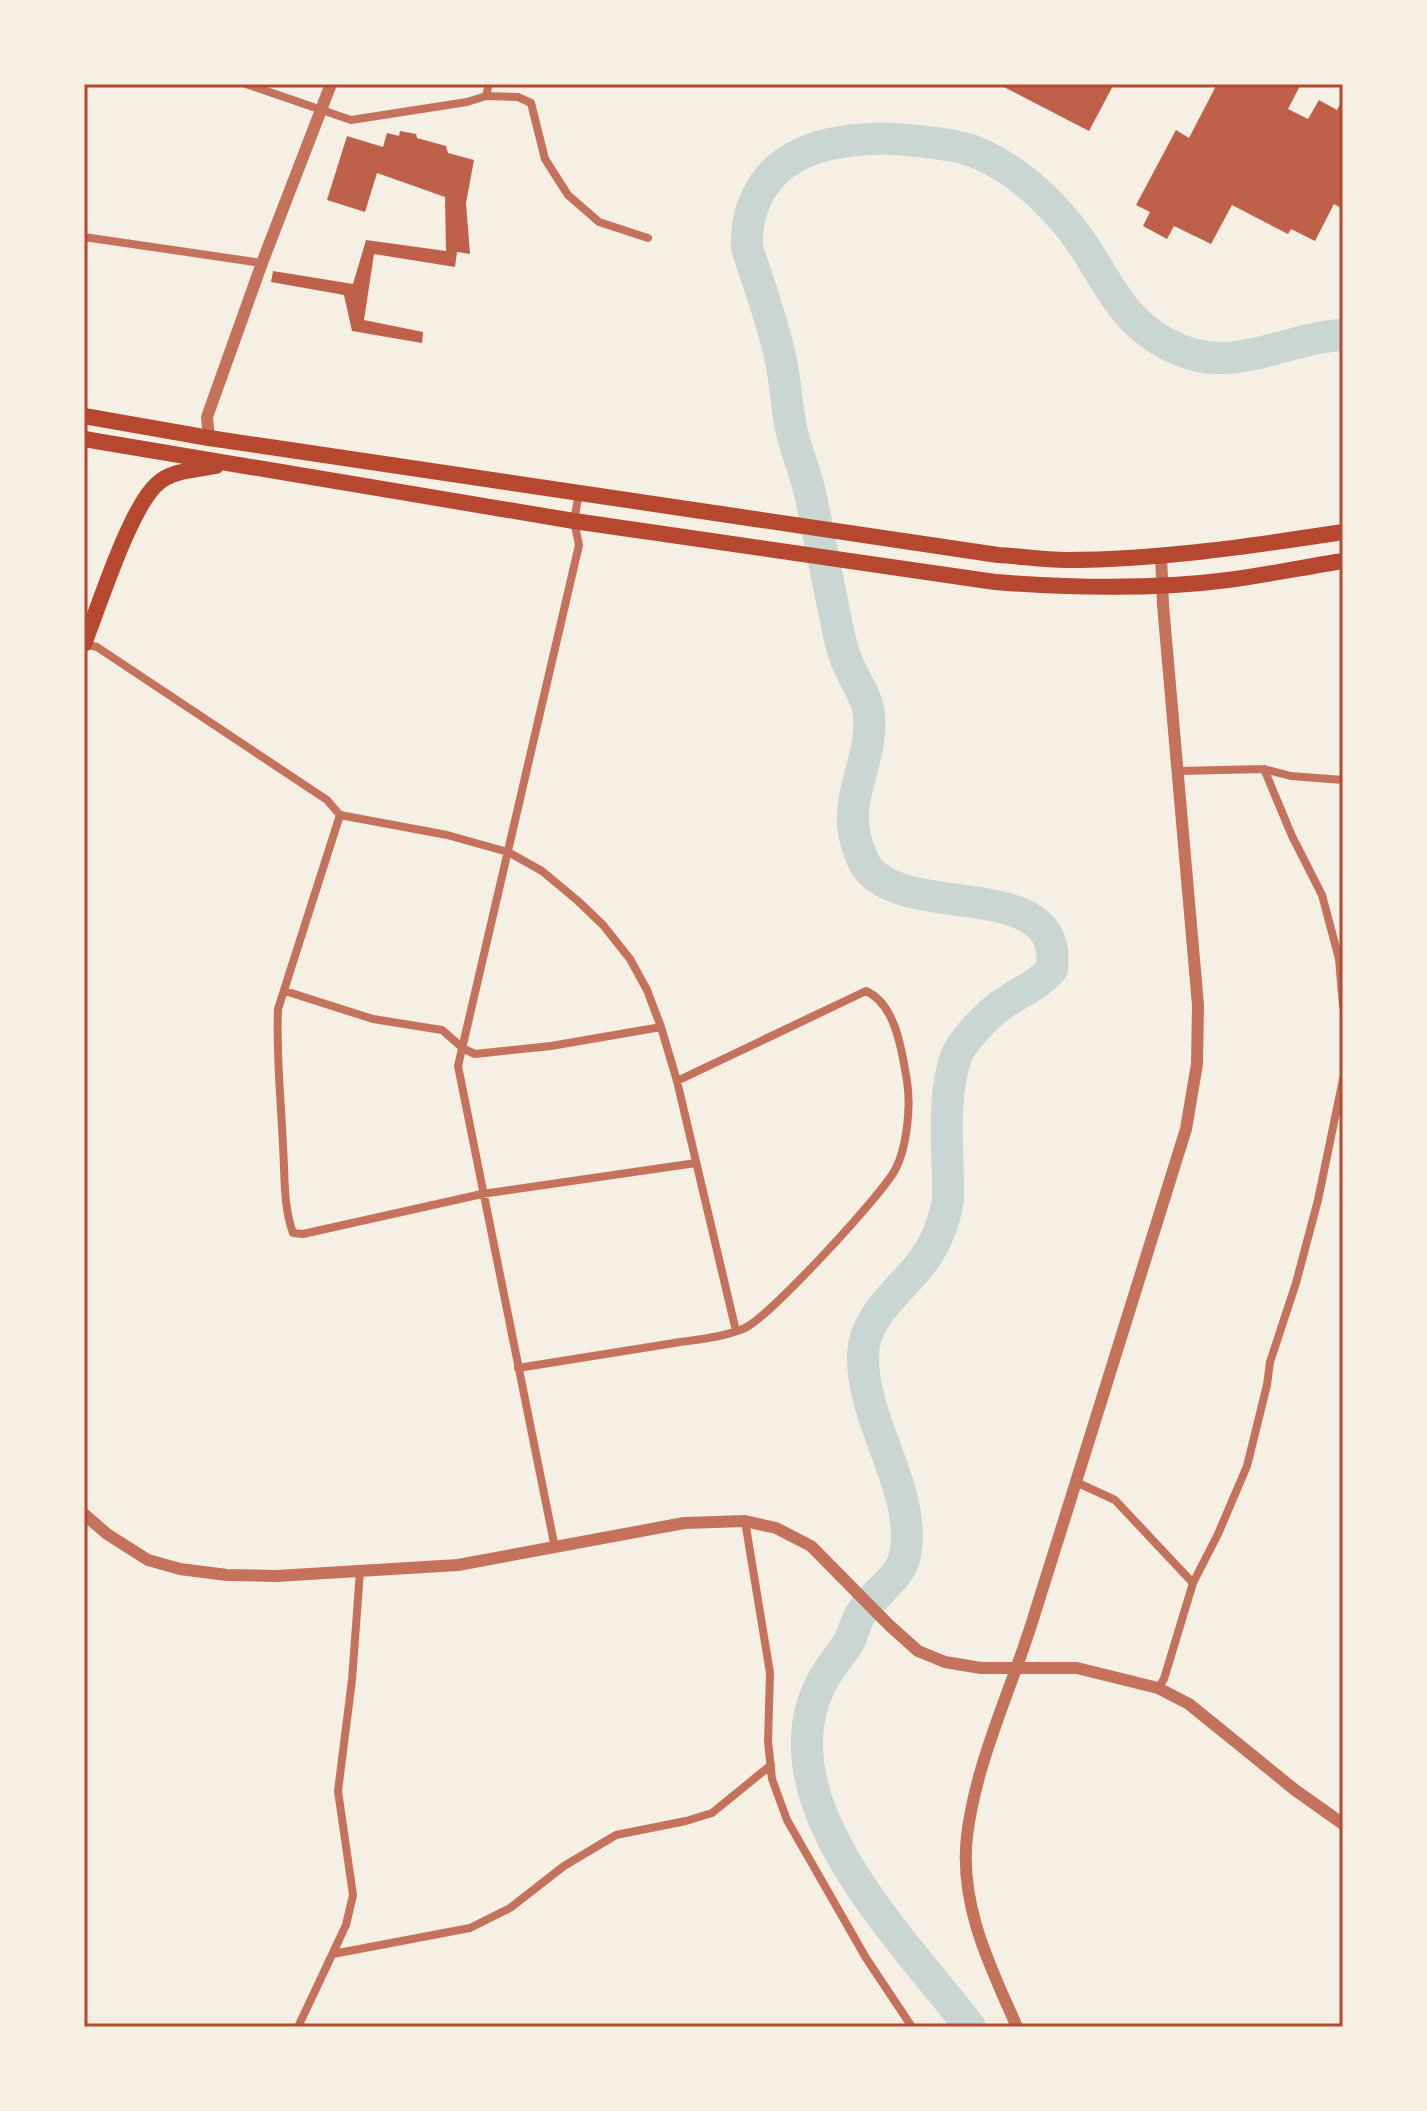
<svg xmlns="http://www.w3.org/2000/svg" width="1427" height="2111" viewBox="0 0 1427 2111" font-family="'Golos Text',sans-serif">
  <rect width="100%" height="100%" fill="#f6efe4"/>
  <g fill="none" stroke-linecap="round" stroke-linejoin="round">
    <path stroke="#c9d6d2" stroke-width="32" d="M970,2027C904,1940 758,1798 823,1680C830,1666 842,1654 850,1640C854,1631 856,1620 862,1612C875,1592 900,1579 905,1555C918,1492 861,1421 863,1355C864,1315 901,1291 923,1261C937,1242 944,1223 948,1200C949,1156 941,1098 956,1057C961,1042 984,1019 996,1009C1014,994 1036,988 1052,969C1063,876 916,920 870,871C863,864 860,853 857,844C841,797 877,756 868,708C864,692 854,679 848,664C840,647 837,624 833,606C825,568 818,530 810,493C805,470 794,447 790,423C786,400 785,375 779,352C771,317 758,282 747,248C745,211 761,175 795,157C827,139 872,137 907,140C928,142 954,144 973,151C1023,171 1065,214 1092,259C1114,295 1129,324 1167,344C1231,379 1280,338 1343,335"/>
  </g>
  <path fill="#bf614a" d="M998,84H1114L1089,131Z
    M1217,84H1301L1288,109L1308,119L1319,100L1337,110L1343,98V209L1334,204L1315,241L1291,229L1288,234L1232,205L1211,244L1174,226L1167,239L1143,226L1150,212L1136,205L1176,130L1189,138Z
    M400,131L416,134L417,138L446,146L448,153L474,160L466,203L470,254L457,252L455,267L374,254L364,320L423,332L422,343L352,331L344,295L271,282L273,271L353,284L366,240L446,251L445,197L377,173L365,212L327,200L347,136L383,147L387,133L399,136Z"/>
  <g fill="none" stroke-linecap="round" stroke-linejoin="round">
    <path stroke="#c5725c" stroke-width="8" d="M246,84L351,120L467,102L486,96L518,97L531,103L545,159L568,195L599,222L648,238
      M486,96L489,84
      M84,237L262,263
      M84,644L97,647L327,800L340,815L447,835L508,852L542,871L578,901L603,925L630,959L647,990L661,1027L677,1081L736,1331
      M1264,769L1292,836L1322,895L1339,959L1343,1006
      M1178,771L1264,769L1291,776L1343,780
      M340,815L278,1009C276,1055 281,1100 283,1146C285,1174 283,1206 293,1233L303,1234L482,1194L696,1163
      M285,991L373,1019L442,1030L464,1049L475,1054L551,1046L661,1027
      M518,1368C568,1360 618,1352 668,1344C692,1340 722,1338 745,1328C769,1317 881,1196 895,1170C907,1148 911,1107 907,1081C902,1052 896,1004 866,991L677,1081
      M1076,1482L1115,1500L1193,1583
      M745,1521L770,1673L768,1741L772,1779L787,1820L866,1958L912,2027
      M555,1548L458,1066L579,545L574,521L579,493
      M1158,1688L1164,1679L1193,1583L1218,1534L1247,1466L1267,1385L1270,1362L1296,1283L1318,1200L1343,1079
      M333,1954L470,1928L510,1908L564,1866L616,1835L686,1821L712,1813L771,1765
      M298,2027L346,1925L353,1895L338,1791L352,1680L360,1571"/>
    <path stroke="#c5725c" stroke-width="12" d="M209,438L207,417L262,263L331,84
      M84,1514L107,1534L148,1560L180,1569L227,1575L276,1576L458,1565L684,1523L745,1521L776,1528L811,1546L889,1625L918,1651L945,1662L981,1668H1077L1158,1688L1189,1704L1295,1790L1343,1824
      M1017,2027C990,1966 959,1905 967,1836C976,1761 1012,1688 1034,1616C1085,1454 1135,1292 1186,1129L1197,1064L1198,1005L1163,605L1161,555"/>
    <path stroke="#b5482f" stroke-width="16" d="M84,416L209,438L998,555C1020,556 1043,560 1066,560C1159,560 1251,546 1343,532
      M84,439L574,521L995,582C1072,588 1151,590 1228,580C1266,575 1305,567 1343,561
      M84,644C99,606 130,508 157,484C172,470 196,470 216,466"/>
  </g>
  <rect width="1427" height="2111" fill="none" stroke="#f6efe4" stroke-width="172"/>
  <rect x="86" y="86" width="1255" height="1939" fill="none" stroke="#b5482f" stroke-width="3"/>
</svg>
